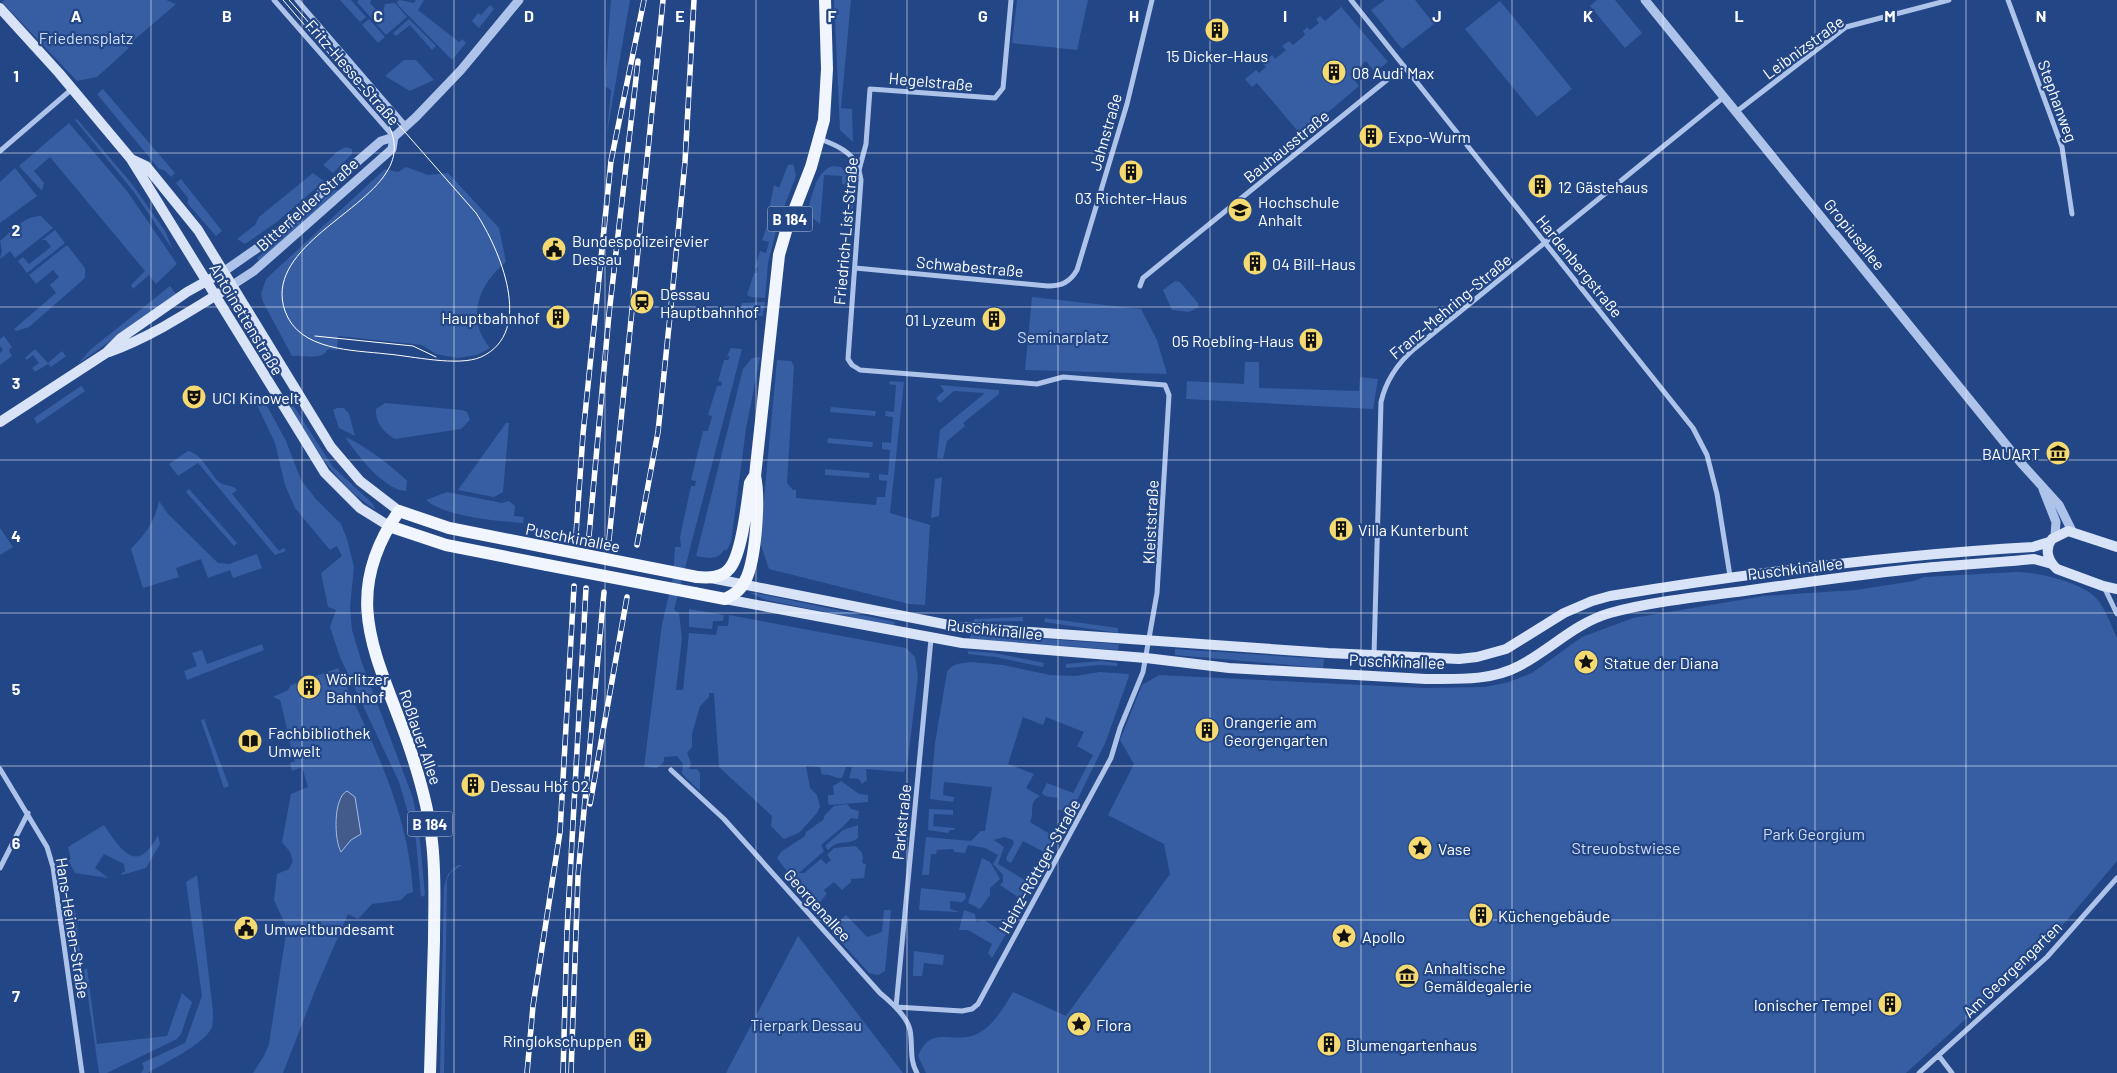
<svg xmlns="http://www.w3.org/2000/svg" width="2117" height="1073" viewBox="0 0 2117 1073" font-family="Barlow,sans-serif">
  <rect width="100%" height="100%" fill="#234686"/>
  <path fill="#375ea3" d="M4,0H166L176,4L127,46L129,48L97,77L77,81L2,2Z
    M340,0H351L366,17L360,22Z
    M359,0H371L370,3L382,16L385,4L395,3L407,17L386,35L357,2Z
    M400,0L414,3L416,0H424L418,10L459,42L462,39L466,43L452,60L398,5L397,1Z
    M611,0H630L607,133L611,90L605,86Z
    M834,0H851L841,108L852,109L853,142L840,130Z
    M1017,0H1088L1077,50L1012,43Z
    M1385,0H1415L1434,24L1402,49L1371,10Z
    M1597,0H1615L1642,33L1625,48L1590,6Z
    M1500,1L1572,89L1537,117L1465,29Z
    M1338,3L1388,62L1375,72L1366,61L1350,74L1359,86L1301,135L1257,83L1252,87L1245,79L1256,70L1259,73L1266,67L1262,63L1272,55L1275,59L1286,50L1282,46L1289,41L1293,45L1305,35L1303,31L1307,27L1310,30L1319,23L1316,19L1320,16L1325,21L1341,7Z
    M490,5L494,9L479,28L472,21L478,13L481,15Z
    M369,19L385,37L378,43L362,25Z
    M409,19L436,46L432,50L410,25L396,36L393,33Z
    M404,60H416L434,80L410,91L385,76Z
    M103,89L175,173L171,177L164,170L159,169L97,94Z
    M77,119L132,184L165,231L173,250L134,192L75,120Z
    M69,123L127,191L177,264L156,284L149,275L133,289L131,285L145,271L50,157L34,171L44,183L42,191L19,166Z
    M346,147L352,149V154L333,173L323,165L338,151Z
    M793,164L796,176L778,223L768,263L765,298L751,297L747,295L754,273H757L758,268L755,267L760,251L766,253L769,242L762,240L767,226L769,224L767,220L774,185L779,188L788,165Z
    M833,166L841,167L850,178L853,206L850,225L847,226L850,185L842,184V176L824,175L820,224L807,213C812,198 815,171 833,166Z
    M406,167L428,175L448,173L499,228L506,262C479,284 465,318 490,348L477,355L458,358L436,354L422,345L338,336L337,350L328,349C321,362 304,354 292,356L263,302L261,294L266,279L385,169L398,172Z
    M15,168L37,196L0,223V182Z
    M313,173L324,181L277,222L245,244L237,239L255,225L259,217Z
    M181,179L222,231L216,236L188,204V198L176,183Z
    M335,189L339,191L260,262L257,258Z
    M41,216L53,228L15,258L10,251L0,259L2,251L0,241C12,231 26,215 41,216Z
    M55,230L65,243L27,273L18,261L23,257L29,264L51,247L46,240H42Z
    M67,245L85,268V278L29,327L17,331L14,329L56,293L50,285L59,277L53,270L36,284L29,275Z
    M1175,281L1180,282L1198,303L1199,307L1189,312L1172,310L1163,290Z
    M170,286L176,294L78,364L90,350Z
    M1032,297L1141,309L1157,340L1167,374L1025,370Z
    M765,302L763,316L739,314L742,303Z
    M4,336L12,347L9,350L12,356L0,365V353L3,350L0,346V339Z
    M731,348L742,349L674,610L679,613L682,639L676,690H683L689,633L716,635L718,626H728L729,615L906,648L915,657L918,676L908,759L904,772L866,769L867,780L862,784L859,779L849,778L852,767H846L842,778C834,779 830,773 822,775L820,767L806,766L810,788L817,795L820,807L817,813L799,833L784,839L771,826L772,816L719,767L714,693H709V697L700,706L692,734V747L687,753L691,763L689,769H697L700,773V791L682,774L683,764L677,756L664,757V762L657,768L644,767L662,624L673,578L675,547H681L680,537L691,486H695L696,481L691,480L703,431H708L712,416L708,415L717,386H721L722,382L718,381L724,360H728L730,357L727,356Z
    M35,349L48,363L62,351L66,356L51,367L48,364L35,372L32,368L39,363L33,355L27,360L25,358Z
    M760,357L746,429L731,542L727,550H724C717,561 708,558 696,556L743,369L752,358Z
    M777,360L791,361L794,366L787,483L793,490H796V498L876,505L877,497H885L887,481L879,480V474L888,475L890,450L882,449V442L891,443L893,417L885,416L886,411L894,412L896,385L889,384L890,381L904,382L890,513L930,525L925,605L909,604L769,569L760,542Z
    M1245,362H1259V388L1359,391L1360,377L1378,379L1373,409L1186,399L1187,381L1244,384Z
    M940,385L999,390V394L963,423L965,426L947,441L943,459L937,458L940,430L985,393L954,391L940,403L936,398L944,391Z
    M81,386L85,391L37,424L34,418Z
    M261,395L286,441L301,480L316,499L341,524L347,539L354,567L350,607L352,630L362,663L413,798L419,831L425,895L421,897L416,840L399,782L340,657L330,627L336,610L328,607L321,573L342,556L337,546L330,550L295,508L285,485L275,443L254,399Z
    M385,403L462,410L467,412L470,420L461,429L395,439C384,433 375,422 376,409Z
    M293,405L333,467L372,503L376,510C336,485 314,447 290,408Z
    M831,407L876,411L875,416L830,412Z
    M337,408H344L349,414L355,436L339,428L333,410Z
    M506,423H509L503,492L494,497L458,490Z
    M345,437C360,442 396,469 407,481L406,491C384,490 357,455 345,437Z
    M828,438L873,442L872,447L827,443Z
    M188,451C202,454 209,472 219,482C225,487 233,484 237,490L232,494L279,551L284,548L286,551L275,555L198,463L178,476L169,464Z
    M825,469L870,473L869,478L825,475Z
    M942,477L939,516L931,518L935,479Z
    M189,489L237,543L234,546L186,492Z
    M447,492L502,503L509,501L515,506L514,516L524,517L523,523C498,521 445,517 426,500Z
    M159,501L168,514L218,563L229,564L257,554L262,568L233,578L230,570L208,578L201,559L176,568L179,577L143,588L131,549C145,534 155,522 159,501Z
    M0,528L13,547L0,555Z
    M2016,572C2037,572 2082,582 2097,599C2106,610 2111,625 2117,638V861L2040,952L1906,1073H926L918,1056C930,1028 944,1040 967,1037C989,1034 1003,1009 1013,992L1066,1016L1170,874L1164,844L1108,815L1134,764L1120,740L1142,685L1159,675L1425,688L1485,687L1509,682L1532,673L1582,637L1633,618L1764,596L1856,590L1914,581L1924,577Z
    M750,593H756L895,622L894,626L766,600Z
    M689,609L724,615L723,621H713L712,629L689,627Z
    M1023,617V621L974,622V619Z
    M1045,618L1118,628V633L1044,622Z
    M971,634L1119,644L1118,650L970,639Z
    M262,644L264,650L187,680L184,671L197,666L192,653L202,650L207,664Z
    M1175,649L1324,659L1323,668L1175,655Z
    M968,651L995,653L1044,663L1043,667L995,657L968,654Z
    M1101,661L1117,663V666L1100,665L1066,668V664Z
    M971,662L1003,665L1050,675L1075,676L1100,672L1128,674L1129,676L1106,741L1066,823L1063,822L1067,812L1057,809L1058,798L1045,796L1042,793L1047,783L1073,793L1093,755L1077,746L1084,732L1046,717L1043,725L1023,717L1008,764L1034,774L1026,788L1040,796C1028,802 1035,812 1030,822L1058,839L1037,878L1031,876L1044,852L1023,841L1011,863L1007,861L1006,858L1014,843L1013,840L1004,837L994,840L1004,847L998,864L1033,885L1024,901L1000,885L1003,882V875L993,864L998,855L985,848L968,845L965,853L955,852L953,849L937,850L936,854H931L929,875H922L926,837L971,841L981,831H985L992,787L944,782L943,795L954,797L953,802L930,799L935,743L947,672C952,663 962,663 971,662Z
    M338,668C371,739 409,812 413,892L407,894L401,900L372,904L358,919L348,914L316,988L283,1073H253L264,1056L269,1044L285,940V924L274,900L277,874L289,869L293,861L290,852L282,842L291,794L308,787L302,767L292,771L290,763L295,761C288,740 286,721 280,700L273,697L288,690L291,685Z
    M204,719L229,786L224,788L201,720Z
    M841,781L859,794L868,795V802L830,805L828,803V795H834L833,786Z
    M847,804L851,809L859,811L858,819L851,818C842,829 831,836 821,845L824,851L799,873H804L821,859L826,864L831,860L827,855L834,848L855,846C862,851 864,854 862,863L866,864L864,878L851,879V882L842,890L834,882L824,890L827,894L820,902L815,904L804,894L777,858L781,852L805,836L806,832L823,820L825,815L834,806Z
    M929,809L953,810V815L934,814L933,826L955,828L954,830H950L948,833L928,830Z
    M104,825C121,850 137,876 158,835L160,844L146,868L122,875L121,873L125,872L124,864L104,854L95,868L108,878L75,873L68,860L71,859L68,847Z
    M858,825V838C846,847 842,837 828,850L825,846L843,830Z
    M982,858L990,862L1000,879L990,888V895L980,909L968,903Z
    M458,865H462L450,873L447,880L444,1073H440L444,887L448,874Z
    M197,875L213,1011C213,1016 213,1023 212,1027C205,1044 164,1063 148,1073H141L144,1068L142,1063L185,1043L202,996L186,882Z
    M921,888L965,893L966,898L962,902L950,901V909L960,912L919,910Z
    M75,909L81,960L76,962L71,913Z
    M884,910H891L885,971L878,975L869,973L833,933V927L846,915L867,937L882,932Z
    M964,910L975,914L976,922L984,920L1006,934L992,958L988,953L992,944L968,930H959Z
    M798,936L903,1073H726Z
    M914,951L944,955L943,965L924,963L922,976H913Z
    M87,968L97,1044L167,1036L182,993L192,1002L181,1034L177,1039L107,1073H99L84,970Z"/>
  <path fill="#435b8a" stroke="#a2bdea" d="M347,791L355,797L361,834L351,840L341,852C334,840 333,798 347,791Z"/>
  <g fill="none" stroke-linecap="round" stroke-linejoin="round">
    <path stroke="#aec3e9" stroke-width="5" d="M274,0L394,137
      M297,0L406,126
      M1351,0L1693,428L1707,455L1717,494L1730,576
      M2008,0L2062,147L2072,214
      M1736,112L1846,27L1949,0
      M820,139C836,145 853,152 859,169
      M0,151L72,89
      M855,268L1048,286C1062,286 1070,282 1077,270L1127,104L1152,0
      M1140,286L1143,278L1404,66
      M2104,587L2117,614
      M1374,655L1381,402C1386,380 1397,364 1414,349L1724,97
      M0,769L47,847L53,867L82,1073
      M671,770L724,819L880,993C891,1002 907,1016 910,1030C913,1045 909,1060 917,1073
      M0,868L28,813
      M896,1007L962,1011L972,1009L978,1004L1111,758L1120,728L1143,672L1157,593L1169,395L1165,385L1063,377L1037,384L860,370L852,365L848,359L861,180L859,170L866,144L870,89L995,98L1003,88L1011,0
      M896,1007L931,639
      M1939,1056L1952,1073
      M1919,1073L2047,957L2117,878"/>
    <path stroke="#aec3e9" stroke-width="9" d="M1645,0L2021,463L2059,505L2072,531
      M223,272L282,231L320,194L381,141L394,137L416,117L461,70L519,0
      M231,286L254,271L392,149L394,137
      M2043,489L2056,522L2055,535"/>
    <path stroke="#d8e3f7" stroke-width="10" d="M0,8L59,73L131,159L325,473L360,508L389,526
      M131,159L146,166L198,230L331,447L360,481L399,511
      M109,352C153,336 192,310 231,286
      M0,422L106,353L121,338L187,292L223,272
      M2117,547L2068,531L2052,539C2044,549 2048,561 2057,569L2103,586L2117,589
      M711,578L959,627L1328,653L1459,659L1477,657L1506,649L1564,613L1592,601L1610,596C1751,573 1891,555 2033,547L2049,542
      M725,599L962,643L1146,658L1229,668L1426,679C1457,679 1491,681 1519,666C1550,650 1575,623 1610,613C1653,601 1700,597 1744,591C1800,583 1857,575 1913,569C1953,565 1994,563 2034,559L2052,564"/>
    <path stroke="#f1f5fe" stroke-width="12" d="M389,526L446,545L547,565
      M697,577C709,578 722,578 730,568C742,553 747,503 750,483L753,478
      M694,593L725,599C734,595 741,590 745,581C756,561 760,498 755,476L779,255L786,231L811,167L824,120L827,69L825,0
      M430,1073C431,1029 433,985 434,941C434,908 436,875 432,842C429,809 419,775 408,743C378,657 338,598 399,511L449,528L550,548"/>
    <path stroke="#fff" stroke-width="1" d="M283,0L386,120C396,138 398,155 386,173C360,215 264,251 285,311C299,351 353,350 387,354C412,356 458,367 481,357C536,332 499,248 476,213L289,0
      M315,336L413,346L436,357"/>
    <defs>
      <path id="rail" d="M576,534L583,434L611,161L644,0
        M589,536L609,314L638,61
        M609,540L663,0
        M637,545L658,432L670,316L685,162L694,0
        M590,804L627,597
        M527,1073L533,1006L560,832L574,586
        M563,1073L567,931L586,588
        M571,1073L578,876L604,592"/>
    </defs>
    <use href="#rail" stroke="#fff" stroke-width="5.5"/>
    <use href="#rail" stroke="#234686" stroke-width="4" stroke-dasharray="11" stroke-linecap="butt"/>
    <path stroke="#f1f5fe" stroke-width="12" d="M550,548L697,577
      M547,565L694,593"/>
  </g>
  <path fill="none" stroke="#fff" stroke-width="1" stroke-opacity="0.55" d="M151,0V1073M302,0V1073M454,0V1073M605,0V1073M756,0V1073M907,0V1073M1058,0V1073M1210,0V1073M1361,0V1073M1512,0V1073M1663,0V1073M1815,0V1073M1966,0V1073M0,153H2117M0,307H2117M0,460H2117M0,613H2117M0,766H2117M0,920H2117"/>
  <defs>
    <symbol id="building-disc" viewBox="-11 -11 22 22"><circle r="9.5" fill="#f4da71" stroke="#234686"/><path d="M-4-6H4V6H1V3H-1V6H-4ZM-2.5-4.3h1.7v1.8h-1.7ZM.8-4.3h1.7v1.8H.8ZM-2.5-1h1.7V.8h-1.7ZM.8-1h1.7V.8H.8Z" fill="#111"/></symbol>
    <symbol id="university-disc" viewBox="-11 -11 22 22"><circle r="9.5" fill="#f4da71" stroke="#234686"/><path d="M0-5L7-2L0 1L-7-2ZM-4 1L0 2.5L4 1V4Q0 6-4 4Z" fill="#111"/></symbol>
    <symbol id="civic-disc" viewBox="-11 -11 22 22"><circle r="9.5" fill="#f4da71" stroke="#234686"/><path d="M-.6-6.5H3V-4.5H.6V-3L4-1V1h2V6H-6V1h2V-1L-.6-3ZM-1.2 2.5V6h2.4V2.5Z" fill="#111"/></symbol>
    <symbol id="station-disc" viewBox="-11 -11 22 22"><circle r="9.5" fill="#f4da71" stroke="#234686"/><path d="M-3-6H3Q5-6 5-4V2Q5 4 3 4L4.5 6H3L1.5 4h-3L-3 6H-4.5L-3 4Q-5 4-5 2V-4Q-5-6-3-6ZM-3.5-4v3h7v-3ZM-3.5 1v1.5H-2V1ZM2 1v1.5H3.5V1Z" fill="#111"/></symbol>
    <symbol id="theatre-disc" viewBox="-11 -11 22 22"><circle r="9.5" fill="#f4da71" stroke="#234686"/><path d="M-5-5.5Q0-4 5-5.5V0Q5 5 0 6Q-5 5-5 0ZM-3.3-2.5H-1v1.5H-3.3ZM1-2.5H3.3v1.5H1ZM-2.8 1Q0 5.5 2.8 1Z" fill="#111"/></symbol>
    <symbol id="museum-disc" viewBox="-11 -11 22 22"><circle r="9.5" fill="#f4da71" stroke="#234686"/><path d="M0-6L6-3V-2H-6V-3ZM-5-1h2V3h-2ZM-1-1h2V3h-2ZM3-1h2V3H3ZM-6 4H6V6H-6Z" fill="#111"/></symbol>
    <symbol id="sight-disc" viewBox="-11 -11 22 22"><circle r="9.5" fill="#f4da71" stroke="#234686"/><path d="M0-6L1.8-2.2L6-1.7L2.9 1.2L3.7 5.4L0 3.3L-3.7 5.4L-2.9 1.2L-6-1.7L-1.8-2.2Z" fill="#111"/></symbol>
    <symbol id="library-disc" viewBox="-11 -11 22 22"><circle r="9.5" fill="#f4da71" stroke="#234686"/><path d="M-6-4Q-3-5.5-.7-3.5V5Q-3 3-6 4ZM6-4Q3-5.5 .7-3.5V5Q3 3 6 4Z" fill="#111"/></symbol>
  </defs>
  <g fill-rule="evenodd">
    <use href="#building-disc" x="1203" y="16" width="28" height="28"/>
    <use href="#building-disc" x="1320" y="58" width="28" height="28"/>
    <use href="#building-disc" x="1357" y="122" width="28" height="28"/>
    <use href="#building-disc" x="1117" y="158" width="28" height="28"/>
    <use href="#building-disc" x="1526" y="172" width="28" height="28"/>
    <use href="#university-disc" x="1226" y="196" width="28" height="28"/>
    <use href="#civic-disc" x="540" y="235" width="28" height="28"/>
    <use href="#building-disc" x="1241" y="249" width="28" height="28"/>
    <use href="#station-disc" x="628" y="288" width="28" height="28"/>
    <use href="#building-disc" x="544" y="303" width="28" height="28"/>
    <use href="#building-disc" x="980" y="305" width="28" height="28"/>
    <use href="#building-disc" x="1297" y="326" width="28" height="28"/>
    <use href="#theatre-disc" x="180" y="383" width="28" height="28"/>
    <use href="#museum-disc" x="2044" y="439" width="28" height="28"/>
    <use href="#building-disc" x="1327" y="515" width="28" height="28"/>
    <use href="#sight-disc" x="1572" y="648" width="28" height="28"/>
    <use href="#building-disc" x="295" y="673" width="28" height="28"/>
    <use href="#building-disc" x="1193" y="716" width="28" height="28"/>
    <use href="#library-disc" x="236" y="727" width="28" height="28"/>
    <use href="#building-disc" x="459" y="771" width="28" height="28"/>
    <use href="#sight-disc" x="1406" y="834" width="28" height="28"/>
    <use href="#building-disc" x="1467" y="901" width="28" height="28"/>
    <use href="#civic-disc" x="232" y="914" width="28" height="28"/>
    <use href="#sight-disc" x="1330" y="922" width="28" height="28"/>
    <use href="#museum-disc" x="1393" y="962" width="28" height="28"/>
    <use href="#building-disc" x="1876" y="990" width="28" height="28"/>
    <use href="#sight-disc" x="1065" y="1010" width="28" height="28"/>
    <use href="#building-disc" x="626" y="1026" width="28" height="28"/>
    <use href="#building-disc" x="1315" y="1030" width="28" height="28"/>
  </g>
  <g text-anchor="middle" dominant-baseline="central" stroke-width="4.5" stroke-linejoin="round" paint-order="stroke">
    <g fill="#234686" stroke="#bdc8db" stroke-width="1">
      <rect x="767.5" y="206.5" width="45" height="25" rx="4"/>
      <rect x="407.5" y="811.5" width="45" height="25" rx="4"/>
    </g>
    <g font-size="15" font-weight="bold" fill="#fff">
      <text x="790" y="219">B 184</text>
      <text x="430" y="824">B 184</text>
    </g>
    <g font-size="16" fill="#d2dff7" stroke="#234686">
      <text x="86" y="37">Friedensplatz</text>
      <text x="1063" y="336">Seminarplatz</text>
      <text x="1814" y="833">Park Georgium</text>
      <text x="1626" y="847">Streuobstwiese</text>
      <text x="806" y="1024">Tierpark Dessau</text>
    </g>
    <g font-size="16" fill="#fff" stroke="#234686">
      <text transform="translate(1803 47) rotate(-36)">Leibnizstraße</text>
      <text transform="translate(353 72) rotate(49)">Fritz-Hesse-Straße</text>
      <text transform="translate(931 81) rotate(5)">Hegelstraße</text>
      <text transform="translate(2058 101) rotate(70)">Stephanweg</text>
      <text transform="translate(1105 132) rotate(-74)">Jahnstraße</text>
      <text transform="translate(1286 146) rotate(-39)">Bauhausstraße</text>
      <text transform="translate(307 204) rotate(-42)">Bitterfelder Straße</text>
      <text transform="translate(845 231) rotate(-85)">Friedrich-List-Straße</text>
      <text transform="translate(1855 234) rotate(51)">Gropiusallee</text>
      <text transform="translate(970 266) rotate(5)">Schwabestraße</text>
      <text transform="translate(1580 266) rotate(51)">Hardenbergstraße</text>
      <text transform="translate(1450 306) rotate(-40)">Franz-Mehring-Straße</text>
      <text transform="translate(247 319) rotate(59)">Antoinettenstraße</text>
      <text transform="translate(1150 522) rotate(-87)">Kleiststraße</text>
      <text transform="translate(573 537) rotate(11)">Puschkinallee</text>
      <text transform="translate(1795 568) rotate(-7)">Puschkinallee</text>
      <text transform="translate(995 629) rotate(6)">Puschkinallee</text>
      <text transform="translate(1397 661) rotate(2)">Puschkinallee</text>
      <text transform="translate(421 737) rotate(71)">Roßlauer Allee</text>
      <text transform="translate(901 822) rotate(-84)">Parkstraße</text>
      <text transform="translate(1039 866) rotate(-61)">Heinz-Röttger-Straße</text>
      <text transform="translate(818 905) rotate(48)">Georgenallee</text>
      <text transform="translate(73 928) rotate(81)">Hans-Heinen-Straße</text>
      <text transform="translate(2012 969) rotate(-44)">Am Georgengarten</text>
    </g>
    <g font-size="16" fill="#fff" stroke="#234686" text-anchor="start">
      <text x="1217" y="55" text-anchor="middle">15 Dicker-Haus</text>
      <text x="1352" y="72">08 Audi Max</text>
      <text x="1388" y="136">Expo-Wurm</text>
      <text x="1558" y="186">12 Gästehaus</text>
      <text x="1131" y="197" text-anchor="middle">03 Richter-Haus</text>
      <text x="1258" y="201">Hochschule<tspan x="1258" dy="18">Anhalt</tspan></text>
      <text x="572" y="240">Bundespolizeirevier<tspan x="572" dy="18">Dessau</tspan></text>
      <text x="1272" y="263">04 Bill-Haus</text>
      <text x="660" y="293">Dessau<tspan x="660" dy="18">Hauptbahnhof</tspan></text>
      <text x="540" y="317" text-anchor="end">Hauptbahnhof</text>
      <text x="976" y="319" text-anchor="end">01 Lyzeum</text>
      <text x="1294" y="340" text-anchor="end">05 Roebling-Haus</text>
      <text x="212" y="397">UCI Kinowelt</text>
      <text x="2040" y="453" text-anchor="end">BAUART</text>
      <text x="1358" y="529">Villa Kunterbunt</text>
      <text x="1604" y="662">Statue der Diana</text>
      <text x="326" y="678">Wörlitzer<tspan x="326" dy="18">Bahnhof</tspan></text>
      <text x="1224" y="721">Orangerie am<tspan x="1224" dy="18">Georgengarten</tspan></text>
      <text x="268" y="732">Fachbibliothek<tspan x="268" dy="18">Umwelt</tspan></text>
      <text x="490" y="785">Dessau Hbf 02</text>
      <text x="1438" y="848">Vase</text>
      <text x="1498" y="915">Küchengebäude</text>
      <text x="264" y="928">Umweltbundesamt</text>
      <text x="1362" y="936">Apollo</text>
      <text x="1424" y="967">Anhaltische<tspan x="1424" dy="18">Gemäldegalerie</tspan></text>
      <text x="1872" y="1004" text-anchor="end">Ionischer Tempel</text>
      <text x="1096" y="1024">Flora</text>
      <text x="622" y="1040" text-anchor="end">Ringlokschuppen</text>
      <text x="1346" y="1044">Blumengartenhaus</text>
    </g>
  </g>
  <g font-size="16" text-anchor="middle" font-weight="bold" fill="#fff" stroke="#234686" stroke-width="4.5" stroke-linejoin="round" paint-order="stroke">
    <text x="76" y="22">A</text>
    <text x="227" y="22">B</text>
    <text x="378" y="22">C</text>
    <text x="529" y="22">D</text>
    <text x="680" y="22">E</text>
    <text x="832" y="22">F</text>
    <text x="983" y="22">G</text>
    <text x="1134" y="22">H</text>
    <text x="1285" y="22">I</text>
    <text x="1437" y="22">J</text>
    <text x="1588" y="22">K</text>
    <text x="1739" y="22">L</text>
    <text x="1890" y="22">M</text>
    <text x="2041" y="22">N</text>
    <text x="16" y="82">1</text>
    <text x="16" y="236">2</text>
    <text x="16" y="389">3</text>
    <text x="16" y="542">4</text>
    <text x="16" y="695">5</text>
    <text x="16" y="849">6</text>
    <text x="16" y="1002">7</text>
  </g>
</svg>
